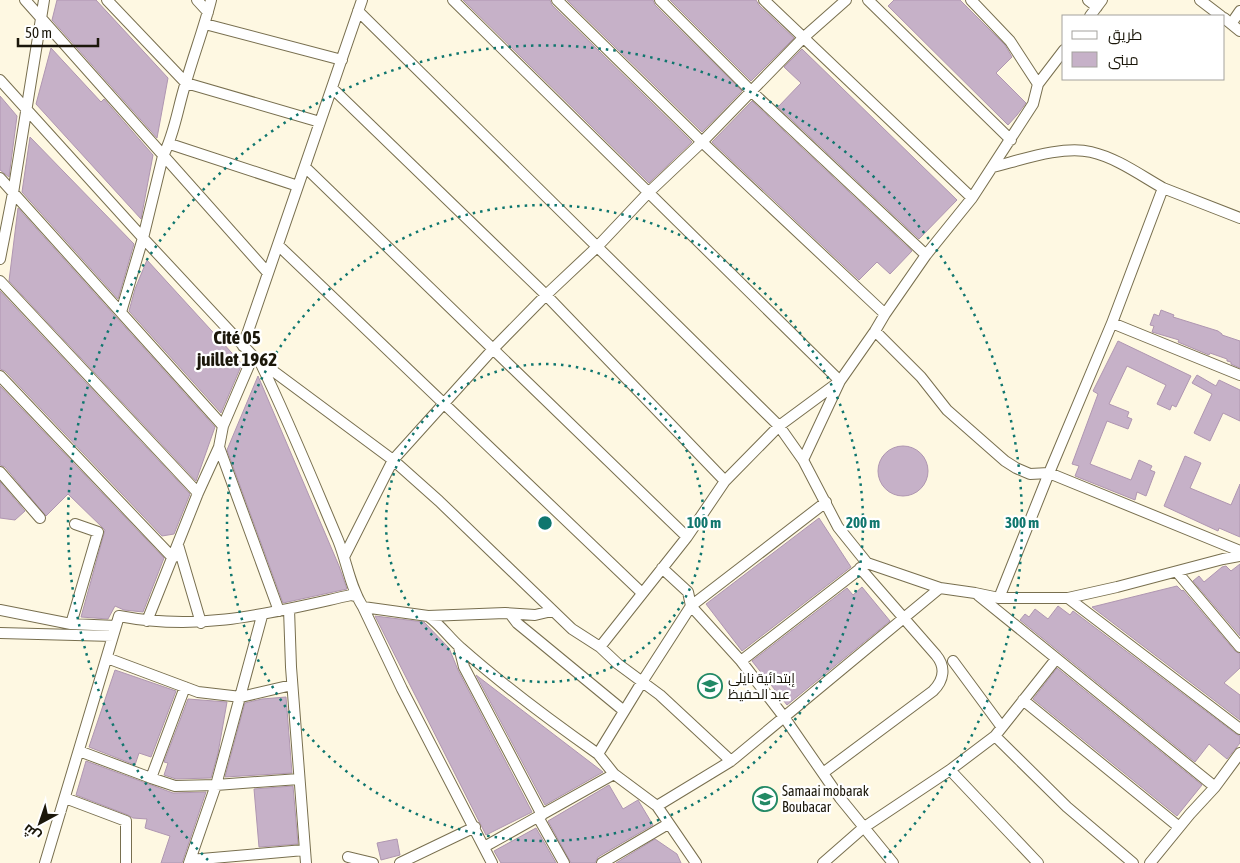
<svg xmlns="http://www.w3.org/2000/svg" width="1240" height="863" viewBox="0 0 1240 863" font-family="'Asap Condensed',Cairo,sans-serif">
  <rect width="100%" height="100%" fill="#fef8e2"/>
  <path fill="#c6b1c8" stroke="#af96b1" d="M57,0H96L168,78L157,138L52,20Z
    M463,0H550L552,5L692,142L649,183Z
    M567,0H653L655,5L742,91L702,132Z
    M670,0H756L759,5L794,38L751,81Z
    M894,0H960L1005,45L1012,57L996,73L1026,103L1017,115L1008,125L888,6Z
    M51,48L101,102L104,99L153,155L141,219L36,104Z
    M802,49L957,200L919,239L778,107L801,83L784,67Z
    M0,96L17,116L9,177L0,170Z
    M752,101L912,251L890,274L877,262L859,280L712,142Z
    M30,137L134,244L118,299L22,192Z
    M18,208L215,427L196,481L9,281Z
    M147,260L242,364L221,413L129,311L135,289Z
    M0,291L190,494L174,534L162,536L5,371L0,369Z
    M1161,310L1174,315L1173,317L1218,331L1222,334V335L1240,341V368L1231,364V362L1227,361V359L1210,353L1209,355L1178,342L1179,340L1152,332L1154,326L1150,325L1154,314L1159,316Z
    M1118,341L1191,376L1176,407L1172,405L1170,410L1157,404L1166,385L1127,366L1109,404L1129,412L1127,417L1132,419L1128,429L1107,421L1090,464L1131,480L1139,460L1152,466L1150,470L1155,472L1146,496L1137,492L1135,500L1075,476L1079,466L1072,464L1098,394L1093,391Z
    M1197,375L1216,386L1219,380L1240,390V421L1223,413L1210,441L1194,433L1212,394L1192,383Z
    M258,376L339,566L347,589L283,603L227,450Z
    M0,386L164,558L143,612L124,610L115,606L108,619L81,617L105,530L68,494L46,516L5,467L0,465Z
    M878 471a25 25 0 1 1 50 0a25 25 0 1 1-50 0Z
    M1185,456L1201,463L1190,488L1231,505L1240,484V537L1219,528L1218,531L1164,506Z
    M0,482L25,511L15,520L0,518Z
    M819,518L851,567L742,651L706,604Z
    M1240,564V636L1193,581L1199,576L1204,582L1222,567L1226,566L1231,571Z
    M1177,586L1182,591L1183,590L1235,651L1240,654V668L1224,683L1240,695V720L1092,607Z
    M862,587L890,621L787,705L752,661L847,588L853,595Z
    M1058,606L1070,615L1073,611L1236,734L1240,736V743L1227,759L1209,744L1195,762L1020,620L1025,614L1029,617L1035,609L1048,619Z
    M375,616L424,622L449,648L458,670L532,812L486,835Z
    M1057,668L1202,785L1177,816L1033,699Z
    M115,670L176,691L151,757L139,753L135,765L89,747Z
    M476,675L603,772L545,805Z
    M286,697L292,773L225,777L245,703L262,699Z
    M188,699L227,702L218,753L211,778L176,779L164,775L168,763L164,762Z
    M86,761L173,793L206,792L182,863H161L170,836L145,828L147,819L133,818L128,815L76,795Z
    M609,785L623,809L638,800L653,825L598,857L595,863H571L548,821Z
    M293,786L298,844L259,847L254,789Z
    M536,828L556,863H501L494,851Z
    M397,839L400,855L381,860L377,843Z
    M655,839L677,854L681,863H616Z"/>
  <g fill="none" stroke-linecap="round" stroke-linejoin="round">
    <defs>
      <path id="minor" d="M25,0L268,273
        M107,0L186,83L320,122
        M197,0L208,12
        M453,0L840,381L803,460
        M557,0L702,142L885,314
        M660,0L751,91L926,255
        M764,0L972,198
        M868,0L1011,140
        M971,0L1010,41L1038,84
        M1088,0L1097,7
        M1200,0L1221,16
        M358,11L779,426L803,460L838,527L867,563L940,588L975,593L999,598H1068L1117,587L1223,559L1240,556
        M1090,16L1102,0
        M1224,18L1240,31
        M205,24L342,60
        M1231,24L1240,11
        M0,80L143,238L253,356L393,460L439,501L572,629L600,647L618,664L660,695L731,761
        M332,88L546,295L725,481
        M170,144L298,186
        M305,167L687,537
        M993,167C1021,160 1063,145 1091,152C1117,158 1140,175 1163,188
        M0,178L223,426
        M278,245L642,593
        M0,259L13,193L44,0
        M0,281L198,493
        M121,312L143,238L163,156C175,133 178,106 186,82C194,54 204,28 211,0
        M1112,323L1240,375
        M875,331L921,377L947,410L1005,461L1016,468L1030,474L1049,473L1240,551
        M243,346L362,0
        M261,364C289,422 313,481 338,540C347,562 350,587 363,607L402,689L492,863
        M0,376L173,558
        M219,447L279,611
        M0,472L40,518
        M178,545L201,623
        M344,557L393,460L493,349L546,295L597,247L648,193L702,142L803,38L846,0
        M662,568L688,592L691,606L741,661L784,717L840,798L893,863
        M1177,572L1240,647
        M978,595L1215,787
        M999,598L1049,473L1112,323L1163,188L1240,218
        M1068,598L1240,729
        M363,607L428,616L505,613L535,615L552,611
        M289,609L291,667L306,863
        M0,610L71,624L116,626L119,616C202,632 270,613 351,595L356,596
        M511,615L517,623L539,641L624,711
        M428,616C441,625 449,638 461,648C504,686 551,721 598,754
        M147,621L198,493L219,447L223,426L253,356
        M71,624L98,532L75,524
        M0,633L113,636
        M459,647L464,667L542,815
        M600,647L687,537L725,481L779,426L840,381L875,331L885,314L926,255L972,198L1033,104L1038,84L1064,50
        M107,658L198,692L241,697L292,685
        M741,661L865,565
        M953,661L1001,726
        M1023,700L1179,827
        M995,736L1067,807L1133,863
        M79,751L151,778L175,786L216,785L299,779
        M950,770L1038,863
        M823,773L933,691C944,680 946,667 936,655L860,568
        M151,778L185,687
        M65,798L126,821V863
        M657,806L731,761L940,588
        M538,817L564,863
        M484,847L614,774
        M348,857L373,863
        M190,860L304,850
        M45,863L116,626
        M189,863L216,785L262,616
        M400,863L475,827
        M602,863L668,824
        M696,863L657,806L614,774L598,754L642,682L691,606L826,502
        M823,863L863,828L950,770L995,736L1056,659
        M1150,863L1190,814L1215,787L1240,753"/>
    </defs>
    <use href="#minor" stroke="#786f4f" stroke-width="12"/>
    <use href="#minor" stroke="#fff" stroke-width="10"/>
  </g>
  <g fill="none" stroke="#0f766e" stroke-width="2.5" stroke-dasharray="2.5 5">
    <circle cx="545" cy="523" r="159"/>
    <circle cx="545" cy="523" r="318"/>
    <path d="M208 860A477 477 0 1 1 882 860"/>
  </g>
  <defs>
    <symbol id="school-ring" viewBox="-11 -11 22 22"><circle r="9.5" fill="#fff" stroke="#228965" stroke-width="1.5"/><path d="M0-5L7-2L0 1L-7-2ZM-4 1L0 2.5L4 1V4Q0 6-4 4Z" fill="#228965"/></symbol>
  </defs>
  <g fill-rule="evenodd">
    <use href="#school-ring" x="696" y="672" width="28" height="28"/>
    <use href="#school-ring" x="751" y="785" width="28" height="28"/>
  </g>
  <g text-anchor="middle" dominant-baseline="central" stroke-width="4.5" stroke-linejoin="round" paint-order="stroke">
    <g font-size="14" fill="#1b170a" stroke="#fff" text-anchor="start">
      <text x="728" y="678">إبتدائية نايلي<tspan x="728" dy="16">عبد الحفيظ</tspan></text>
      <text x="782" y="791">Samaai mobarak<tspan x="782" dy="16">Boubacar</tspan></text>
    </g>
    <g font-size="19" font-weight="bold" fill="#1b170a" stroke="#fff">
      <text x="237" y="337">Cité 05<tspan x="237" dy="22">juillet 1962</tspan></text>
    </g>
  </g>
  <circle cx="545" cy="523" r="8" fill="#0f766e" stroke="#fff" stroke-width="2.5"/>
  <g font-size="15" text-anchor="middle" font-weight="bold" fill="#0f766e" stroke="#fff" stroke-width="4.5" stroke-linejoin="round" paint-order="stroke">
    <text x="704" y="528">100 m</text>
    <text x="863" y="528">200 m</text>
    <text x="1022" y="528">300 m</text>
  </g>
  <rect x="1062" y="15" width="162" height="65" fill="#ffffff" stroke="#a4a29d"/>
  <rect x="1072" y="31" width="25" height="8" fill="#ffffff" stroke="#a4a29d"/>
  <text x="1108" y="40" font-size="15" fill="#1b170a">طريق</text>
  <rect x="1072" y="52" width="25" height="15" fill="#c6b1c8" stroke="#a4a29d"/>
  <text x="1108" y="65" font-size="15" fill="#1b170a">مبنى</text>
  <g transform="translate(40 823) rotate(220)" stroke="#ffffff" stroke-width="4" paint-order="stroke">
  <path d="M0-4L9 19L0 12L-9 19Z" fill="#1b170a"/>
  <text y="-8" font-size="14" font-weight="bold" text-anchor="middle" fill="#1b170a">ش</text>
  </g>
  <path d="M18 38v8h80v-8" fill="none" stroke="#1b170a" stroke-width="2.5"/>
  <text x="25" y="38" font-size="15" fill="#1b170a" stroke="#ffffff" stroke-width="4" paint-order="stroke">50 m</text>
</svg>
